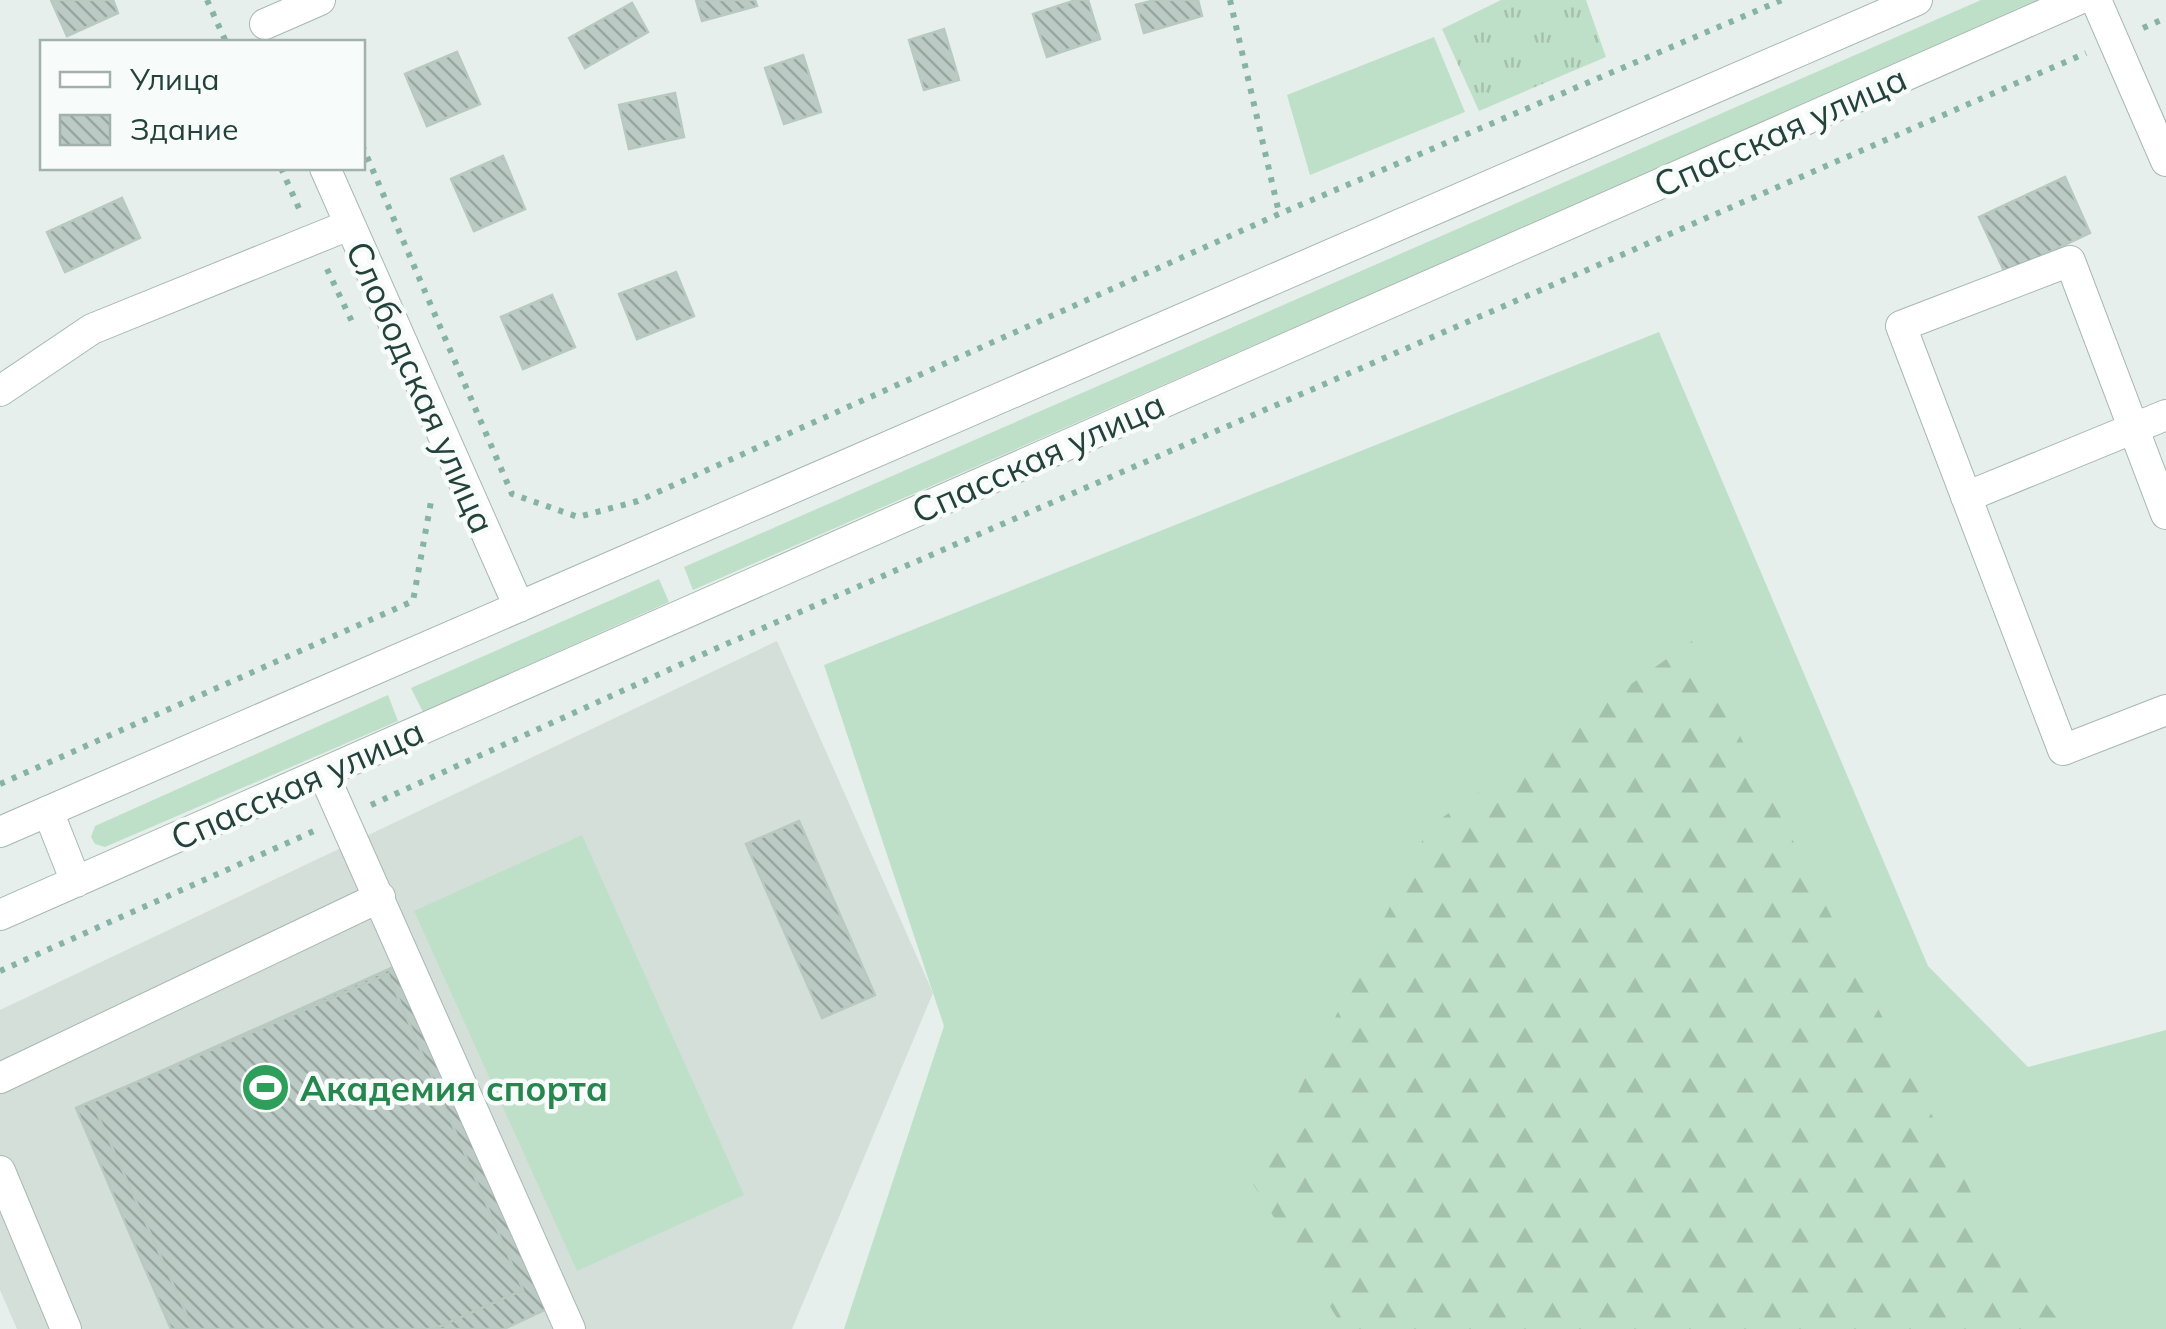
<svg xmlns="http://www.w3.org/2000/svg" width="2166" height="1329" viewBox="0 0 2166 1329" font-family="Mulish,sans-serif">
  <defs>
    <pattern id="forest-firs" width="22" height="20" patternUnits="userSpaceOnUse" patternTransform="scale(2.5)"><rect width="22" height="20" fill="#bfe0c8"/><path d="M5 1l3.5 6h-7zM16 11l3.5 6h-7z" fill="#a4c1ad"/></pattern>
    <pattern id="park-tufts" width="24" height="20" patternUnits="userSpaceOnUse" patternTransform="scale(2.5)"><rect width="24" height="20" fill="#bfe0c8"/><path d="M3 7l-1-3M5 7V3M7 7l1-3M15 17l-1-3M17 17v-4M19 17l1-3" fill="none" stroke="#a4c1ad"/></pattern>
    <pattern id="building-back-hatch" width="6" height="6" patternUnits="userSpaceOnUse" patternTransform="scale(2.5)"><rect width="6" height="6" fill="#bbcac4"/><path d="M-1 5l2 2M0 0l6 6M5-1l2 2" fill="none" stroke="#98a6a0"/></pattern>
  </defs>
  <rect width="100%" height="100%" fill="#e6efeb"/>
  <path fill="#d4dfda" d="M777,641L933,993L792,1329H17L0,1290V1010Z"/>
  <path fill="#bfe0c8" d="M1981,0H2045L693,590L684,567Z
    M1434,37L1465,112L1310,175L1287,95Z
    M1659,332L1928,966L2028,1067L2166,1030V1329H844L944,1026L824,665Z
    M659,579L669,602L423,712L411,688Z
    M388,695L398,721L105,847L95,844L91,837L95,826Z
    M582,835L744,1195L577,1271L414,911Z"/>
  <path fill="url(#forest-firs)" d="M1692,641L1988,1226L2065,1329H1344L1253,1184L1429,827Z"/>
  <path fill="url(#park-tufts)" d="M1501,0H1586L1606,57L1479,111L1442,29Z"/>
  <path fill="url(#building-back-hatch)" stroke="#b8c9c2" stroke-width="2.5" d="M51,0H113L118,13L67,36Z
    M696,0H755L757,6L702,21Z
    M1076,0H1088L1100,39L1047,57L1033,14Z
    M1155,0H1198L1202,16L1144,33L1136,5Z
    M632,3L648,32L585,68L569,38Z
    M944,29L959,80L924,90L909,40Z
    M457,52L480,104L427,126L405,74Z
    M803,55L821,112L784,124L765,68Z
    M675,93L684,137L629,149L619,105Z
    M503,156L525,209L474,231L451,179Z
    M2065,177L2090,233L2005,273L1979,217Z
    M122,198L140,238L65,272L47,232Z
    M676,272L694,316L637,339L619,294Z
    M552,295L575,347L523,369L501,317Z
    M799,821L875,995L822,1018L746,844Z
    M396,966L549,1308L504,1329H193L92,1102Z
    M388,974L523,1290L434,1329H171L76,1108Z"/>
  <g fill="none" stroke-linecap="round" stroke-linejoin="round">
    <defs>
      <path id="minor" d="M2096,0L2166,161
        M265,24L320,0
        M325,168L519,607
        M0,391L92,329L349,225
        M1966,497L2166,415
        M2166,514L2070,261L1901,326L2063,750L2166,710
        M323,773L570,1329
        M48,811L76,882
        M0,832L1917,0
        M0,915L2077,0
        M0,1078L380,897
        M0,1171L66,1329"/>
    </defs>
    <use href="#minor" stroke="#a8b8b2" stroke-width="32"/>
    <path stroke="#86b3a5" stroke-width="6" stroke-dasharray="5 8" stroke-linecap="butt" d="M207,0L226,42
      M1230,0L1279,213
      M2143,28L2166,18
      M362,145L512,494L578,517L638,501L1279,214L1782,0
      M281,168L301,213
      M327,269L354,326
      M0,784L413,601L432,496
      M371,805L708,652L2086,53
      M0,971L314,831"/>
    <use href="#minor" stroke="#fff" stroke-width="30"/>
  </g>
  <defs>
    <symbol id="stadium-disc" viewBox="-11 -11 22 22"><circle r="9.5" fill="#2e9e5b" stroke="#f7fbf9"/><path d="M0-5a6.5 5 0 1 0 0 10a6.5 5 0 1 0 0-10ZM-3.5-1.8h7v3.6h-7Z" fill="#fff"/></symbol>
  </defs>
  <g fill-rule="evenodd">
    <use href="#stadium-disc" x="238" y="1060" width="55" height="55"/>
  </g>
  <g text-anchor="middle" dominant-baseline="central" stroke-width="9" stroke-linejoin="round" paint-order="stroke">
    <g font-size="35" fill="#24423a" stroke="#f7fbf9">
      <text transform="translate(1780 131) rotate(-24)">Спасская улица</text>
      <text transform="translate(421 387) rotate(66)">Слободская улица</text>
      <text transform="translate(1038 457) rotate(-24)">Спасская улица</text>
      <text transform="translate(297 784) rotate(-24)">Спасская улица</text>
    </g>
    <g font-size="35" font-weight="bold" fill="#27864d" stroke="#f7fbf9" text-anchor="start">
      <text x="300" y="1088">Академия спорта</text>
    </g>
  </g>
  <rect x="40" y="40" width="325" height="130" fill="#f7fbf9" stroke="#a3b1ad" stroke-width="2.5"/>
  <rect x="60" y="72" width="50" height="15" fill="#ffffff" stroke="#a3b1ad" stroke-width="2.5"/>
  <text x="130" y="90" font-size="30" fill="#24423a">Улица</text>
  <rect x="60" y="115" width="50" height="30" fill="url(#building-back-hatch)" stroke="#a3b1ad" stroke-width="2.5"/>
  <text x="130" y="140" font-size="30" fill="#24423a">Здание</text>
</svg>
